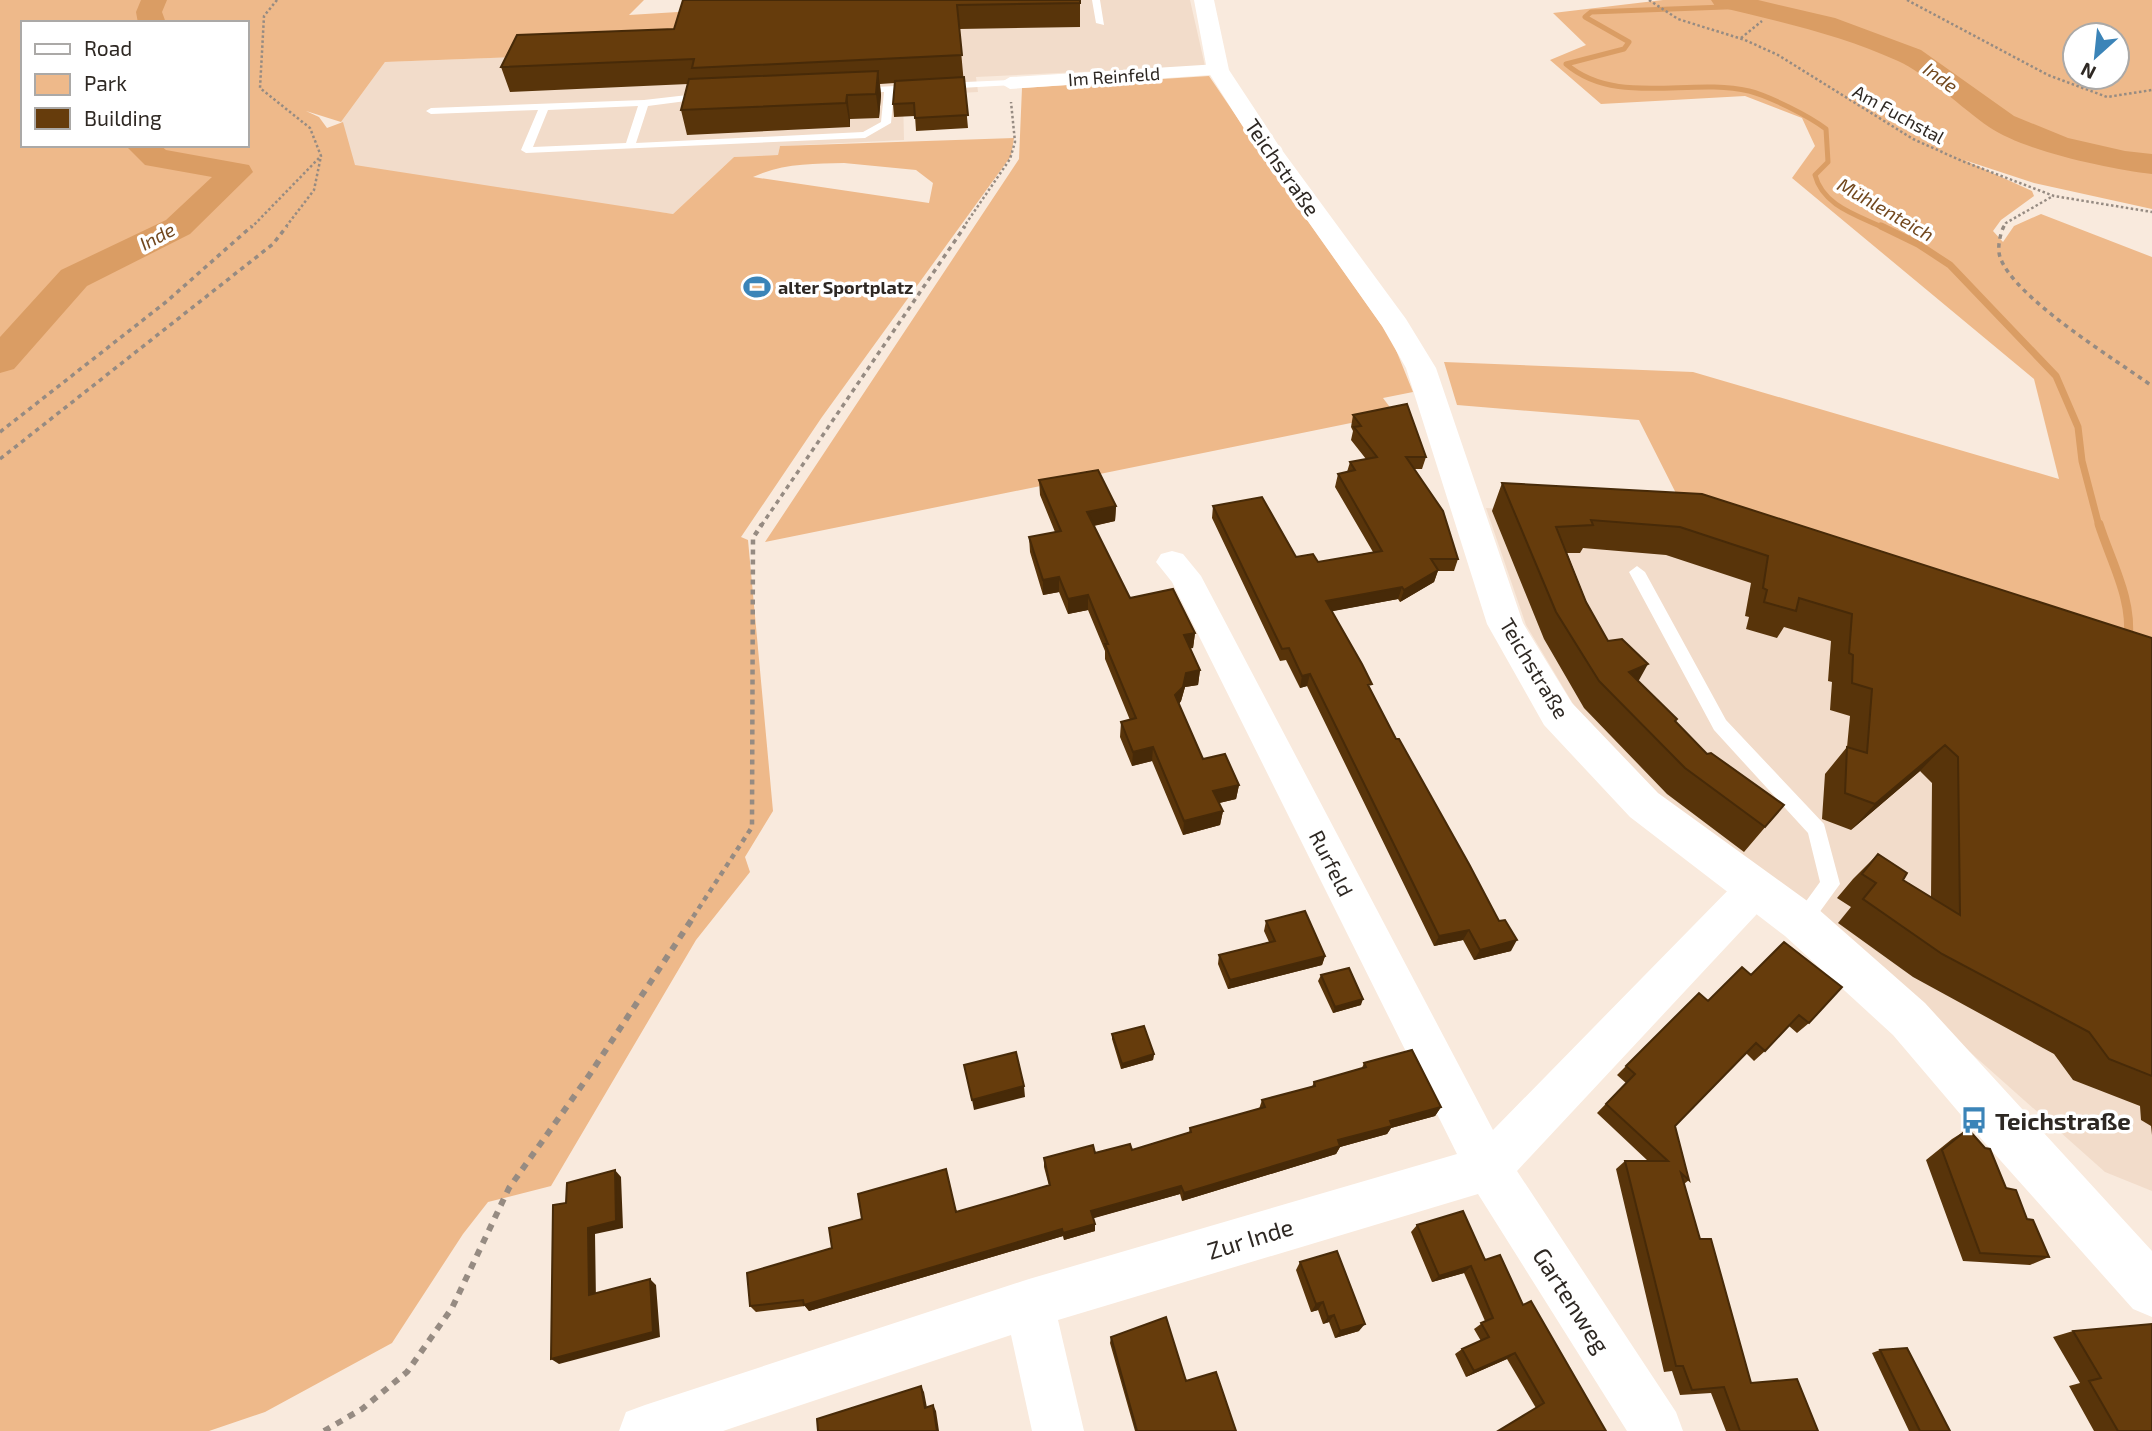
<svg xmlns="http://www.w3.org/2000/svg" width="2152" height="1431" viewBox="0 0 2152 1431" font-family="'Exo 2',sans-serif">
  <rect width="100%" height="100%" fill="#f9eadd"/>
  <path fill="#f2dcca" d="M692,0H1190L1205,66L976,77L978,92L903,96L904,140L780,146L778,155L734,157L673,214L353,169L341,122L385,62L724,49Z
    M1486,508L1688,517L2152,668V1191L2105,1172L1817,916L1658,796L1576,709L1526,625Z"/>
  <path fill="#eeb98a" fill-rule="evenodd" d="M0,0H644L629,15L694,11L724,49L385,62L341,122L306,111L319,117L327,128L343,122L355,165L673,214L734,157L778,155L780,146L1014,138L1011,156L822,417L741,537L748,540L773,811L745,857L750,872L696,940L551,1186L488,1202L463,1234L392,1343L265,1412L209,1431H0ZM23,23H247V145H23ZM844,163L916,170L933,183L929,203L753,177C782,163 813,164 844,163Z
    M1663,0H2152V209L2034,183L1964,160L2032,191L2034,196L2001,220L1993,231L2003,242L2014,226L2041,214L2152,257V668L1688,517L1639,420L1457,405L1444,362L1693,372L2059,479L2034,379L1792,178L1815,146L1802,118L1745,96L1601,104L1550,60L1586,45L1553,13ZM2075,35H2117V77H2075Z
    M1209,76L1302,213L1392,340L1413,392L1383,398L1395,414L765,542L1019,159L1022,88Z"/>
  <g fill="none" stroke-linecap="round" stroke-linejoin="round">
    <path stroke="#da9d64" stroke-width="5" d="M1751,6L1591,12L1585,17L1629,42L1624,49L1566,64C1616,107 1690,77 1749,91C1769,96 1809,116 1826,129L1828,162L1815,175C1823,206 1857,215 1884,228"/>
    <path stroke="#da9d64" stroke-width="7" d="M1881,226L1918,244L1950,265L2056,376L2078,427L2082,461L2099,526"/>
    <path stroke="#da9d64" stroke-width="9" d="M2099,524C2111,562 2133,599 2128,640"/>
    <path fill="#da9d64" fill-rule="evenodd" d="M141,0H167L162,12L166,23H138L136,12Z
      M1711,0H1758L1835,18L1921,50L2014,116L2068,138L2125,151L2152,154V174C2109,169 2024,151 1989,127C1963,109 1925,73 1898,61C1839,34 1777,21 1715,6Z
      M125,145H160L166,150L249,165L253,172L190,234L87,286L14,369L0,373V337L61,270L166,220L212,177L145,165Z"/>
    <path stroke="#968b82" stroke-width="2.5" stroke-dasharray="2.5 2.5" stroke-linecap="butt" d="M277,0L264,16L260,88L310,128L321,156L314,190L285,228
      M1649,0L1678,19L1745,40L1778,55L1913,139L1962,161L2054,196L2152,212
      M1907,0L2048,75L2107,97L2152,90
      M1741,38L1762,21
      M251,228L320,157
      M963,228L1010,159L1015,142L1011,102
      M2003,228L2006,223L2053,196"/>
    <path stroke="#968b82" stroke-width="3.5" stroke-dasharray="4.5 4.5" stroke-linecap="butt" d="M2004,226C2000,234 1997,248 2000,257C2014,298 2115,359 2152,386
      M0,432L166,302L252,226
      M0,459L273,244L287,226
      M761,526L965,226"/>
    <path stroke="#968b82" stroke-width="4.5" stroke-dasharray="5 5" stroke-linecap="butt" d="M693,917L752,827L753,538L762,524"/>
    <path stroke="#968b82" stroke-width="6" stroke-dasharray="7 7" stroke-linecap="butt" d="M324,1431L362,1409L407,1372L452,1308L509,1188L590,1074L694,916"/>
    <path fill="#fff" fill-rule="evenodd" d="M1092,0H1100L1104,25L1096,23Z
      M1010,80L1013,81V85L943,89L938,86L943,83Z
      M915,85L918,86V90L894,92L891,123L865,138L526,153L521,150L538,110L431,114L426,111L431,108L644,100L705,93L710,96L709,98L648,106L636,143L863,132L881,122L884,92L859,93L854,90L856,88ZM638,106L626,143L533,147L548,110Z
      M1637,566L1645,572L1726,720L1824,824L1840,884L1808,928L1801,931L1794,928L1791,922L1820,882L1808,833L1714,730L1629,572Z"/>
    <path fill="#fff" fill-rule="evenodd" d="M1218,64L1228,70L1225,74L1010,89L1000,83L1010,77Z
      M1172,551L1183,554L1201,576L1493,1130L1742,876L1756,871L1770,876L1776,888L1770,900L1517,1171L1676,1412L1683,1431H1627L1478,1194L1058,1320L1084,1431H1032L1011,1335L723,1431H619L626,1412L645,1405L1029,1279L1457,1154L1172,582L1156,562L1161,554Z"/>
    <path fill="#fff" fill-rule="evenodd" d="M1194,0H1214L1229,70L1279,146L1406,319L1436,368L1523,623L1572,703L1658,793L1817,908L1925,1003L2152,1251V1317L2133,1309L1984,1142L1893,1035L1785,936L1630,817L1544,725L1487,624L1406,368L1382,326L1257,149L1207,70Z"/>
  </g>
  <path fill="#58340a" d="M683,0L1080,3V27L959,29L968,128L916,131L915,116L894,117L893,104L895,83L880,84L881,95L879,118L850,119V127L687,135L681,110L688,84L510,92L501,67L674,29Z
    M1353,415L1426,457L1422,469H1414L1458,559L1454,571H1438L1434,582L1400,602L1398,599L1332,611L1370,690L1511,951L1474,960L1463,940L1434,946L1307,686L1300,688L1286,660L1280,661L1212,518L1213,506L1296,557L1318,562L1373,552L1335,487L1338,474L1347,472L1350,462L1366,459L1351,440L1353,431L1351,427Z
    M1039,480L1116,506L1115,521L1094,526L1130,598L1195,633L1193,648H1190L1200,670L1198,685L1185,687L1181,701L1179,704L1203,759L1239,785L1236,799L1219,803L1223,811L1220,825L1183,835L1152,761L1132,766L1120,737L1121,722L1130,720L1105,659V651L1088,610L1068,614L1059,592L1043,595L1030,552L1029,537L1055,532L1040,495Z
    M1502,483L2152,638V1135L2151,1126L2141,1120L2140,1106L2073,1080L2054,1054L1913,977L1838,923L1851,907L1837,898L1853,879L1878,854L1903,880L1931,898L1932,783L1920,771L1851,830L1822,819L1825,774L1847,747L1850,716L1830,710L1832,682L1828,681L1831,641L1784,627L1777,638L1746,629L1749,617L1745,616L1751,583L1666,555L1583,548L1580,553H1567L1586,602L1608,641L1638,681L1676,722L1707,754L1784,805L1744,852L1667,794L1584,708L1544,639L1492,511Z
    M1266,921L1325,956L1322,965L1228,989L1218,964L1219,955L1269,942L1264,931Z
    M1321,975L1361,1005L1333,1013L1318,981Z
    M1751,975L1809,1023L1797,1033L1789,1026L1765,1051L1754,1061L1746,1053L1675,1126L1689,1180L1684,1184L1700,1239L1751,1383L1818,1431H1726L1711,1393L1680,1395L1672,1371L1664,1372L1616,1169L1625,1161H1648L1597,1113L1626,1083L1617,1075L1626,1066L1708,1001Z
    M1112,1034L1154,1054L1153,1060L1121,1069L1112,1039Z
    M1364,1063L1441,1107L1435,1116L1391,1128L1387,1134L1340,1147L1336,1154L1182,1201L1180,1194L1093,1218L1095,1231L1064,1240L1063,1236L809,1311L805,1306L756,1312L750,1306L956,1212L1049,1186L1044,1167V1158L1132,1150L1189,1133L1190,1128L1259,1109L1262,1100L1312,1087L1314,1082L1362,1068Z
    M1968,1129L2027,1219L2049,1257L2030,1265L1963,1261L1926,1160L1952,1139Z
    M1417,1225L1485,1260L1523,1305L1606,1431L1536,1408L1507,1359L1466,1377L1455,1354L1462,1349L1481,1341L1474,1329L1485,1321L1464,1273L1432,1282L1411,1232Z
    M1300,1262L1359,1331L1335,1338L1329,1322L1323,1324L1318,1310L1311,1312L1296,1270Z
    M2073,1331L2152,1431H2094L2069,1386L2080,1383L2053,1337Z
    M1111,1337L1186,1381L1236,1431H1135L1110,1343Z
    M1880,1350L1950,1431H1909L1872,1353Z"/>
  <path fill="#472a08" d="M878,71L881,95L879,118L876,94Z
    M847,95L850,119V127L846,103Z
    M1116,506L1115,521L1087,527V512Z
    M1438,570L1434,582L1400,602L1404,590Z
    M1059,577V592L1043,595V580Z
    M1402,587L1398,599L1323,613L1326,601Z
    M1088,595V610L1068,614V599Z
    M1195,633L1193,648L1183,650L1184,635Z
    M1648,664L1633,691L1629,672Z
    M1200,670L1198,685L1185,687L1181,701L1174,710L1175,695L1186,673Z
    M1310,674L1307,686L1300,688L1302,676Z
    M1945,745L1920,771L1851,830L1875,804Z
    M1153,747L1152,761L1132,766L1133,752Z
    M1239,785L1236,799L1211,805L1213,791Z
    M1223,811L1220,825L1183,835L1184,821Z
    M1469,930L1463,940L1434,946L1439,936Z
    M1517,940L1511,951L1474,960L1480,950Z
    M1325,956L1322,965L1228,989L1230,980Z
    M1363,999L1361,1005L1333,1013L1335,1007Z
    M1154,1054L1153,1060L1121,1069L1122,1064Z
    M1024,1086L1025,1097L974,1110L972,1100Z
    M1441,1107L1435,1116L1391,1128L1387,1134L1340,1147L1336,1154L1182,1201L1184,1193L1338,1140L1390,1121Z
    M615,1170L621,1177L623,1228L595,1234L596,1301L589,1295L588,1228Z
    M1181,1186L1180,1194L1091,1219V1211Z
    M1095,1224V1231L1064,1240L1063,1233Z
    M1062,1229L1063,1236L809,1311L804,1305Z
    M1471,1266L1464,1273L1432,1282L1439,1276Z
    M650,1279L656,1285L660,1337L559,1364L551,1359Z
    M1323,1302L1318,1310L1311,1312L1316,1304Z
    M1334,1315L1329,1322L1323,1324L1328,1317Z
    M1365,1324L1359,1331L1335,1338L1340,1331Z
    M1515,1353L1507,1359L1466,1377L1474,1371Z
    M921,1386L924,1392L928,1413L925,1408Z
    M933,1405L936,1411L939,1431H937Z"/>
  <path fill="#663c0c" stroke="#472a08" stroke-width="2" d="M683,0H1080V3L957,5L962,55L692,68L694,59L501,67L517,35L674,29Z
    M878,71L876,94L847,95L846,103L681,110L689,79Z
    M964,77L968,115L915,118L914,103L893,104L895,81Z
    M1407,404L1426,457H1406L1443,511L1458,559H1431L1438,570L1404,590L1402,587L1326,601L1362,664L1372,684L1368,685L1396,739H1399L1469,864L1499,921L1505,920L1517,940L1480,950L1469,930L1439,936L1310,674L1302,676L1289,648L1282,649L1213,506L1262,497L1296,557L1313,554L1318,562L1382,551L1338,474L1355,470L1350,462L1377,457L1354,427L1361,426L1353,415Z
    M1098,470L1116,506L1087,512L1130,598L1173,589L1195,633L1184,635L1200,670L1186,673L1183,687L1175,695L1203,759L1225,754L1239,785L1213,791L1223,811L1184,821L1153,747L1133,752L1121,722L1136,718L1105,644H1108L1088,595L1068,599L1059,577L1043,580L1029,537L1061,531L1039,480Z
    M1502,483L1702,494L2152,638V1076L2109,1059L2089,1032L1942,954L1863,899L1876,883L1862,874L1878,854L1907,873L1903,880L1960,915L1958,757L1945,745L1875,804L1845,793L1847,747L1867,753L1872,689L1852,683L1853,655L1849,653L1852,614L1799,598L1796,611L1764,602L1767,590L1763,588L1768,556L1680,527L1591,520L1593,525L1556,527L1586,602L1608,641L1622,639L1648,664L1629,672L1677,719L1675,721L1707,754L1711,753L1784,805L1765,827L1685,768L1599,681L1556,612Z
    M1305,911L1325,956L1230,980L1219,955L1275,941L1266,921Z
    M1784,942L1842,987L1809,1023L1799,1015L1765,1051L1756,1043L1675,1126L1689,1180L1681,1173L1700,1239H1711L1751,1383L1797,1379L1818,1431H1740L1724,1387L1692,1390L1683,1366H1676L1625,1161H1668L1606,1104L1635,1074L1626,1066L1699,993L1708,1001L1742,967L1751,975Z
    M1349,968L1363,999L1335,1007L1321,975Z
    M1144,1026L1154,1054L1122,1064L1112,1034Z
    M1412,1050L1441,1107L1390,1121L1392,1126L1338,1140L1340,1146L1184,1193L1181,1186L1091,1211L1095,1224L1063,1233L1062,1229L804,1305L803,1300L750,1306L747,1273L832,1248L829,1228L862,1219L858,1194L946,1169L956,1212L1050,1185L1044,1158L1093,1145L1095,1153L1130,1144L1132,1150L1191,1132L1190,1128L1265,1107L1262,1100L1315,1086L1314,1082L1366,1067L1364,1063Z
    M1016,1052L1024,1086L972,1100L964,1065Z
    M1968,1129L1985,1148L1990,1149L2006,1188L2016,1190L2027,1219L2033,1220L2049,1257L1980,1253L1942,1150Z
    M615,1170L616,1221L588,1228L589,1295L650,1279L653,1332L551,1359L553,1205L566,1203L567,1183Z
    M1463,1211L1485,1260L1500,1255L1523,1305L1531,1301L1606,1431H1498L1544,1403L1515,1353L1474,1371L1462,1349L1489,1337L1481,1323L1493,1318L1471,1266L1439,1276L1417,1225Z
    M1337,1251L1365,1324L1340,1331L1334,1315L1328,1317L1323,1302L1316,1304L1300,1262Z
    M1166,1317L1186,1381L1216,1372L1236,1431H1137L1111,1337Z
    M2152,1324V1431H2118L2089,1381L2101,1378L2073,1331Z
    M1907,1348L1950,1431H1920L1880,1350Z
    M921,1386L925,1408L933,1405L937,1431H818L817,1419Z"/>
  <defs>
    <symbol id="stadium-bare" viewBox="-9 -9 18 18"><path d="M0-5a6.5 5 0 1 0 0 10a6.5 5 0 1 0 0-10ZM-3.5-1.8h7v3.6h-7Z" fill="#3b84b8" stroke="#fff" stroke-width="2.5" paint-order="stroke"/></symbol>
    <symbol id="bus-bare" viewBox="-9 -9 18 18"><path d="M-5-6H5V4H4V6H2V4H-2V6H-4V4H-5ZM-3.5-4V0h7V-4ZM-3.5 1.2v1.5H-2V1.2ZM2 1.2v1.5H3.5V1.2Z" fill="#3b84b8" stroke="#fff" stroke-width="2.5" paint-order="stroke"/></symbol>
  </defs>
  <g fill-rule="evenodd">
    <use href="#stadium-bare" x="738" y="268" width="38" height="38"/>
    <use href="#bus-bare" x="1955" y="1101" width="38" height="38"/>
  </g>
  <g text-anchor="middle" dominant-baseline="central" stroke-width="7" stroke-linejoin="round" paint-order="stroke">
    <g font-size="18" fill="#2e2823" stroke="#fff">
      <text transform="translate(1114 76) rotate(-4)">Im Reinfeld</text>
      <text transform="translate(1899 114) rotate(29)">Am Fuchstal</text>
    </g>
    <g font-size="18" font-weight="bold" fill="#2e2823" stroke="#fff" text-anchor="start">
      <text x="778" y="287">alter Sportplatz</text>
    </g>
    <g font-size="19" font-style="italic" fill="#72481e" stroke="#fff">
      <text transform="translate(1941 77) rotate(36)">Inde</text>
      <text transform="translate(1886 209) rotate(30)">Mühlenteich</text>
      <text transform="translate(157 236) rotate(-28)">Inde</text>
    </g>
    <g font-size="21" fill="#2e2823" stroke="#fff">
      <text transform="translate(1283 167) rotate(55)">Teichstraße</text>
      <text transform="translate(1535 668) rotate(59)">Teichstraße</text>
      <text transform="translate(1332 863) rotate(63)">Rurfeld</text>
    </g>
    <g font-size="24" font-weight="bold" fill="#2e2823" stroke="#fff" text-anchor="start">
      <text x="1995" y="1120">Teichstraße</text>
    </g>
    <g font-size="24" fill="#2e2823" stroke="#fff">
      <text transform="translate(1250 1238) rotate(-17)">Zur Inde</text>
      <text transform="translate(1572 1300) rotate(57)">Gartenweg</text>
    </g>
  </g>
  <rect x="21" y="21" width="228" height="126" fill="#ffffff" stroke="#aba9a7" stroke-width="2"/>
  <rect x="35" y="44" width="35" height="10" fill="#ffffff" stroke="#aba9a7" stroke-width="2"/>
  <text x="84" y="56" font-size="21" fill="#2e2823">Road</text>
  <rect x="35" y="74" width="35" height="21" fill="#eeb98a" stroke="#aba9a7" stroke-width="2"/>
  <text x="84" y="91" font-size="21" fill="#2e2823">Park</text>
  <rect x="35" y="108" width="35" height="21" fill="#663c0c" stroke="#aba9a7" stroke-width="2"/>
  <text x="84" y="126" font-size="21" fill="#2e2823">Building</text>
  <g transform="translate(2096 56) rotate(207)"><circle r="33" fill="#ffffff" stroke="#aba9a7" stroke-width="2"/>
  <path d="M0-5L12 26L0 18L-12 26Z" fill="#3b84b8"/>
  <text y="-10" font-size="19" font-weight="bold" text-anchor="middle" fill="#2e2823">N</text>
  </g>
</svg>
